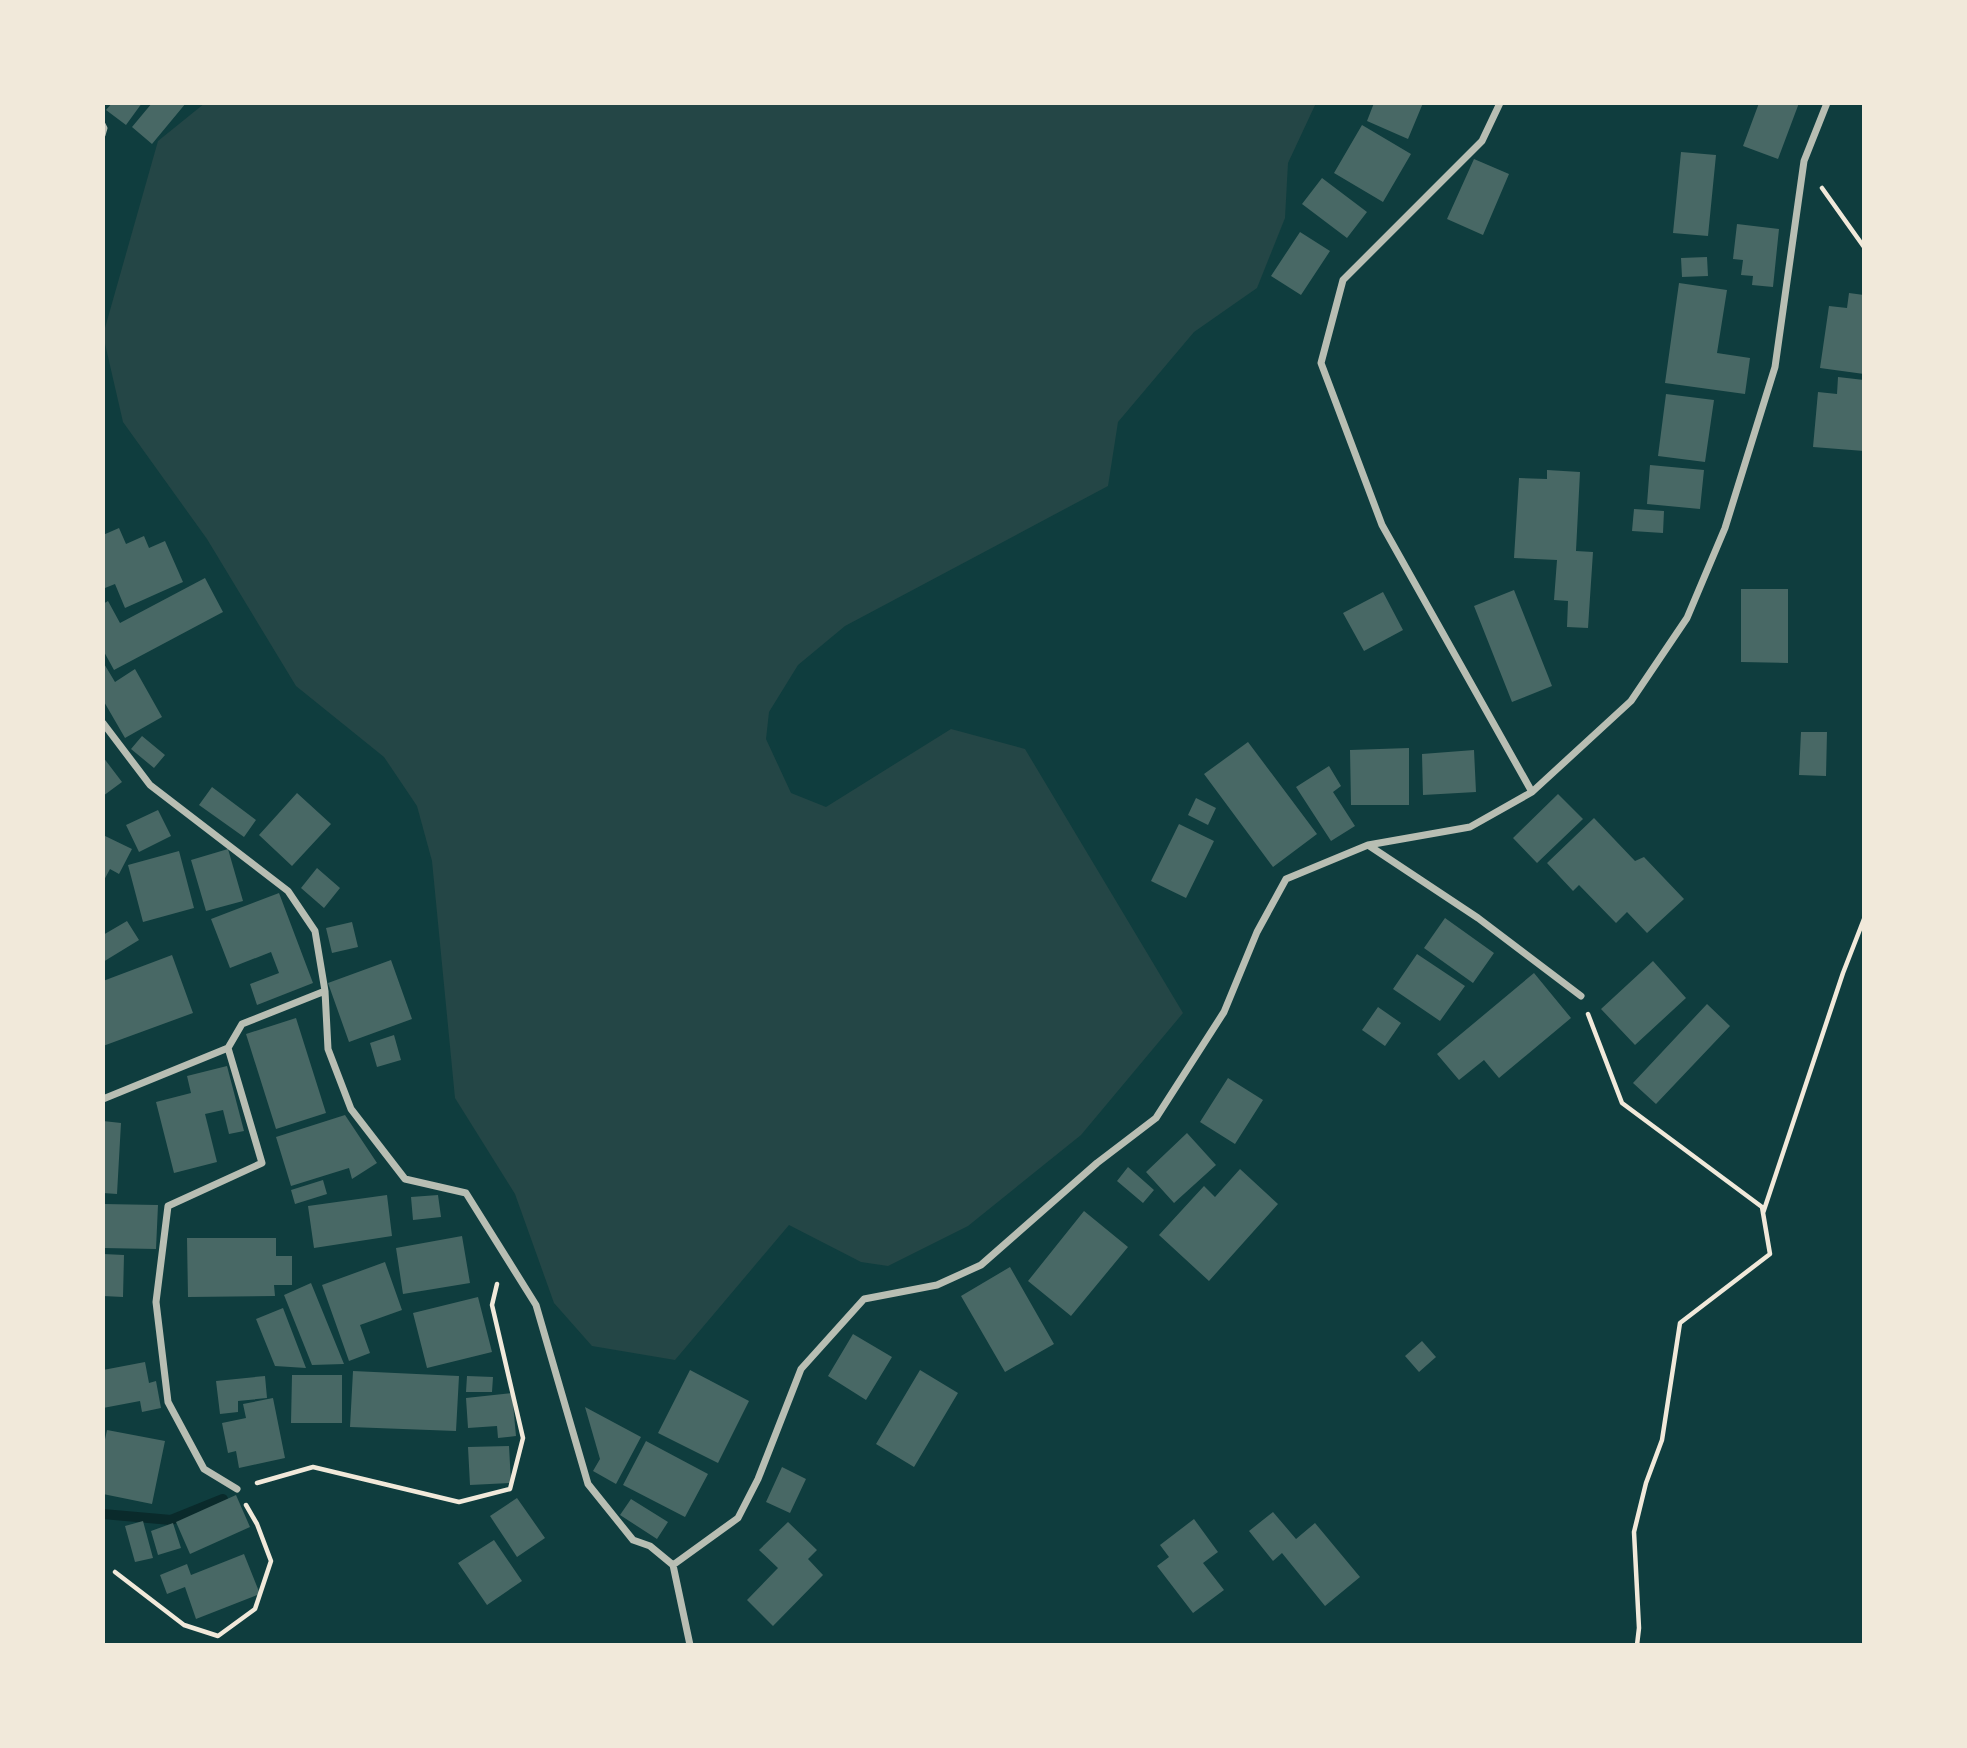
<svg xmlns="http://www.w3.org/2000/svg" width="1967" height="1748" viewBox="0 0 1967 1748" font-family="Commissioner,sans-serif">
  <rect width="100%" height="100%" fill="#0f3d3e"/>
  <path fill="#244646" d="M205,103H1316L1288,163L1285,218L1257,288L1194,332L1118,422L1108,486L845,626L798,665L769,712L766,739L791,793L826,807L951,729L1025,749L1183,1013L1081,1135L968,1226L888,1266L861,1262L789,1225L675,1360L592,1346L554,1303L515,1194L455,1098L432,861L417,806L384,757L296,686L207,539L123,422L103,335L158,141Z"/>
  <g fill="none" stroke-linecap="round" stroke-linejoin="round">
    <path stroke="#0a2a2b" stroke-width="10" d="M103,1514L171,1520L223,1499"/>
  </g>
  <path fill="#486865" d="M112,103H142L126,125L106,110Z
    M152,103H186L152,144L132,127Z
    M1374,103H1423L1408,139L1367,121Z
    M1759,103H1799L1778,159L1743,146Z
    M1362,125L1411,154L1383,202L1334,173Z
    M1681,152L1716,155L1708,236L1673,233Z
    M1474,159L1509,174L1483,235L1447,219Z
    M1322,178L1367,212L1347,238L1302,204Z
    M1737,224L1779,229L1773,287L1752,285L1753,276L1741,275L1743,260L1733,259Z
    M1300,232L1330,251L1301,295L1271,276Z
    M1707,257L1708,276L1682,277L1681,258Z
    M1679,283L1727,290L1717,353L1750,358L1745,394L1665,383Z
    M1849,293L1864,295V374L1820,368L1829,306L1847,308Z
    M1838,377L1864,380V451L1813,447L1818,392L1837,394Z
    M1666,394L1714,400L1705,462L1658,456Z
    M1650,465L1704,470L1700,509L1647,504Z
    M1547,470L1580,472L1576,551L1593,552L1588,628L1567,627L1568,601L1554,600L1557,560L1514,558L1519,478L1547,479Z
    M1634,509L1664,511L1663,533L1632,531Z
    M119,528L126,544L144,536L149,548L165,541L183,582L125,608L115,584L105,588L103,584V535Z
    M205,578L223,612L114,670L103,650V604L108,601L120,623Z
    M1741,589H1788V663L1741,662Z
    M1514,590L1552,686L1512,702L1474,606Z
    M1383,592L1403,630L1364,651L1343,613Z
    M103,662L115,682L135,669L162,717L125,738L103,700Z
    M1801,732H1827L1826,776L1799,775Z
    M142,736L165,755L154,768L131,749Z
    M1248,742L1317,834L1273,867L1204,774Z
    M1409,748V805H1351L1350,750Z
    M1474,750L1476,792L1423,795L1422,754Z
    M103,757L122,782L103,796Z
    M1329,766L1341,786L1333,792L1355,826L1331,841L1296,787Z
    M212,787L256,820L244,837L199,805Z
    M297,793L331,824L292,866L259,835Z
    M1558,794L1583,819L1537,863L1513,838Z
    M1196,798L1216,808L1208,825L1188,815Z
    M158,810L171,836L139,852L126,825Z
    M1594,818L1635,861L1644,857L1684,899L1647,933L1627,912L1616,923L1579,885L1573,891L1547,863Z
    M1179,824L1214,841L1186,898L1151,881Z
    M103,835L132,849L119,874L110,869L103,882Z
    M228,849L243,901L206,911L191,860Z
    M179,851L194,908L143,922L128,865Z
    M317,868L340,888L324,908L301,888Z
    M279,893L313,983L257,1005L250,984L279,973L271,952L230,968L211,919Z
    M1445,918L1494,953L1473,983L1424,948Z
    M127,921L139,940L103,962V935Z
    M352,922L358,947L332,953L326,928Z
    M1417,954L1465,986L1440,1021L1393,989Z
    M172,955L193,1013L103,1046V981Z
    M391,960L412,1019L349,1042L328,983Z
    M1653,961L1686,998L1635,1045L1601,1009Z
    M1534,973L1571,1018L1499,1078L1484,1060L1459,1080L1437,1054Z
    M1707,1004L1730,1026L1656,1104L1633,1083Z
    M1378,1007L1401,1023L1385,1046L1362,1030Z
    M296,1018L326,1113L276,1129L246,1034Z
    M394,1035L401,1060L377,1067L370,1043Z
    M227,1066L244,1131L229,1134L223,1110L205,1114L217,1162L174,1173L156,1102L191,1093L187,1076Z
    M1228,1078L1263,1100L1235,1144L1200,1122Z
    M345,1115L377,1163L352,1179L349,1168L291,1186L276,1137Z
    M103,1121L121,1123L117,1194L103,1193Z
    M1187,1133L1216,1165L1174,1203L1146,1172Z
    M1128,1167L1154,1190L1143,1203L1117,1181Z
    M1240,1169L1278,1204L1209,1281L1159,1235L1204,1186L1215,1197Z
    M323,1180L327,1194L295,1204L291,1190Z
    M387,1195L392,1236L314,1248L308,1206Z
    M438,1195L441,1217L413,1220L411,1197Z
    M103,1204L158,1205L156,1249L103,1248Z
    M1084,1211L1128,1247L1071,1316L1028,1281Z
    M462,1236L470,1283L403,1294L396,1248Z
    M187,1238H276V1256H292V1285H274L275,1296L188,1297Z
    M103,1254L124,1255L123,1297L103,1296Z
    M385,1262L402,1310L360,1325L370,1353L349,1361L322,1285Z
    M1010,1267L1054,1344L1005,1372L961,1296Z
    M311,1283L344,1364L312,1365L284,1295Z
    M478,1297L492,1352L427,1368L413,1313Z
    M283,1308L306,1368L275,1366L256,1319Z
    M853,1334L892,1357L866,1400L828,1376Z
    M1422,1341L1436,1357L1419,1372L1405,1356Z
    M145,1362L149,1383L156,1381L161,1408L142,1412L140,1401L103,1408V1370Z
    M690,1370L749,1401L718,1463L658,1433Z
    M920,1370L958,1393L914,1467L876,1444Z
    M353,1371L459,1376L456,1431L350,1427Z
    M292,1375H342V1423H291Z
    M265,1376L267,1398L238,1401V1412L220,1414L216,1381Z
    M467,1376L493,1377L492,1392H466Z
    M512,1393L516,1436L498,1438L497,1426L468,1428L466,1398Z
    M273,1398L285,1458L239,1468L236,1451L228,1453L222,1423L246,1418L243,1404Z
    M585,1407L641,1437L616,1484L593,1471L600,1459Z
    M107,1430L165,1441L152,1504L103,1494V1449Z
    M646,1441L708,1474L685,1517L623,1485Z
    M509,1446L511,1483L470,1485L468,1447Z
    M782,1467L806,1479L790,1513L766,1502Z
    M236,1495L250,1527L190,1554L176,1522Z
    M517,1498L545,1538L517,1557L490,1516Z
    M631,1499L668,1522L657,1539L620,1515Z
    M1273,1512L1296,1539L1315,1523L1360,1577L1325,1606L1282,1553L1273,1561L1249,1531Z
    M1194,1519L1218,1552L1203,1563L1224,1590L1193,1613L1157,1566L1169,1557L1160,1545Z
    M143,1521L153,1558L135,1562L125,1526Z
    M788,1522L817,1550L808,1559L823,1575L773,1626L747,1600L778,1568L759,1550Z
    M173,1523L181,1548L158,1555L151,1531Z
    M494,1540L522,1581L487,1605L458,1563Z
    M244,1554L260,1594L196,1619L185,1587L167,1594L160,1575L187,1564L191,1575Z"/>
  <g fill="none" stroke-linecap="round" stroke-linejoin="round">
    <path stroke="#f1e9da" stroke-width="4.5" d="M1822,188L1864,247
      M1588,1014L1622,1103L1762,1207L1770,1254L1680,1323L1662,1440L1646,1483L1634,1532L1639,1628L1637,1645
      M1763,1213L1843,973L1864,919
      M257,1483L313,1467L459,1502L510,1489L523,1438L492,1305L497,1284
      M115,1572L184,1625L218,1636L255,1609L271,1561L257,1524L246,1505"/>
    <path stroke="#b8beb3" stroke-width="5" d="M103,124L105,128L103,135"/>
    <path stroke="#b8beb3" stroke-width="7" d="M1500,103L1482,141L1343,280L1321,363L1382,525L1532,792
      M103,723L150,785L288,891L315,931L325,991L328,1049L351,1109L405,1179L466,1193L536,1305L588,1484L633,1540L650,1546L673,1565L690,1645
      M1368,845L1470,827L1532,792L1631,701L1687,618L1725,528L1775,367L1804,161L1827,103
      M103,1099L228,1048
      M237,1489L204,1469L168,1402L156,1302L168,1206L262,1163L228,1048L242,1024L325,991
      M673,1565L738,1518L758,1479L801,1369L864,1299L937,1285L981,1265L1097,1163L1156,1118L1224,1012L1257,932L1286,879L1368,845L1478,918L1581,996"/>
  </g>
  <rect width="1967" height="1748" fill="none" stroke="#f1e9da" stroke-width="210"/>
</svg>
